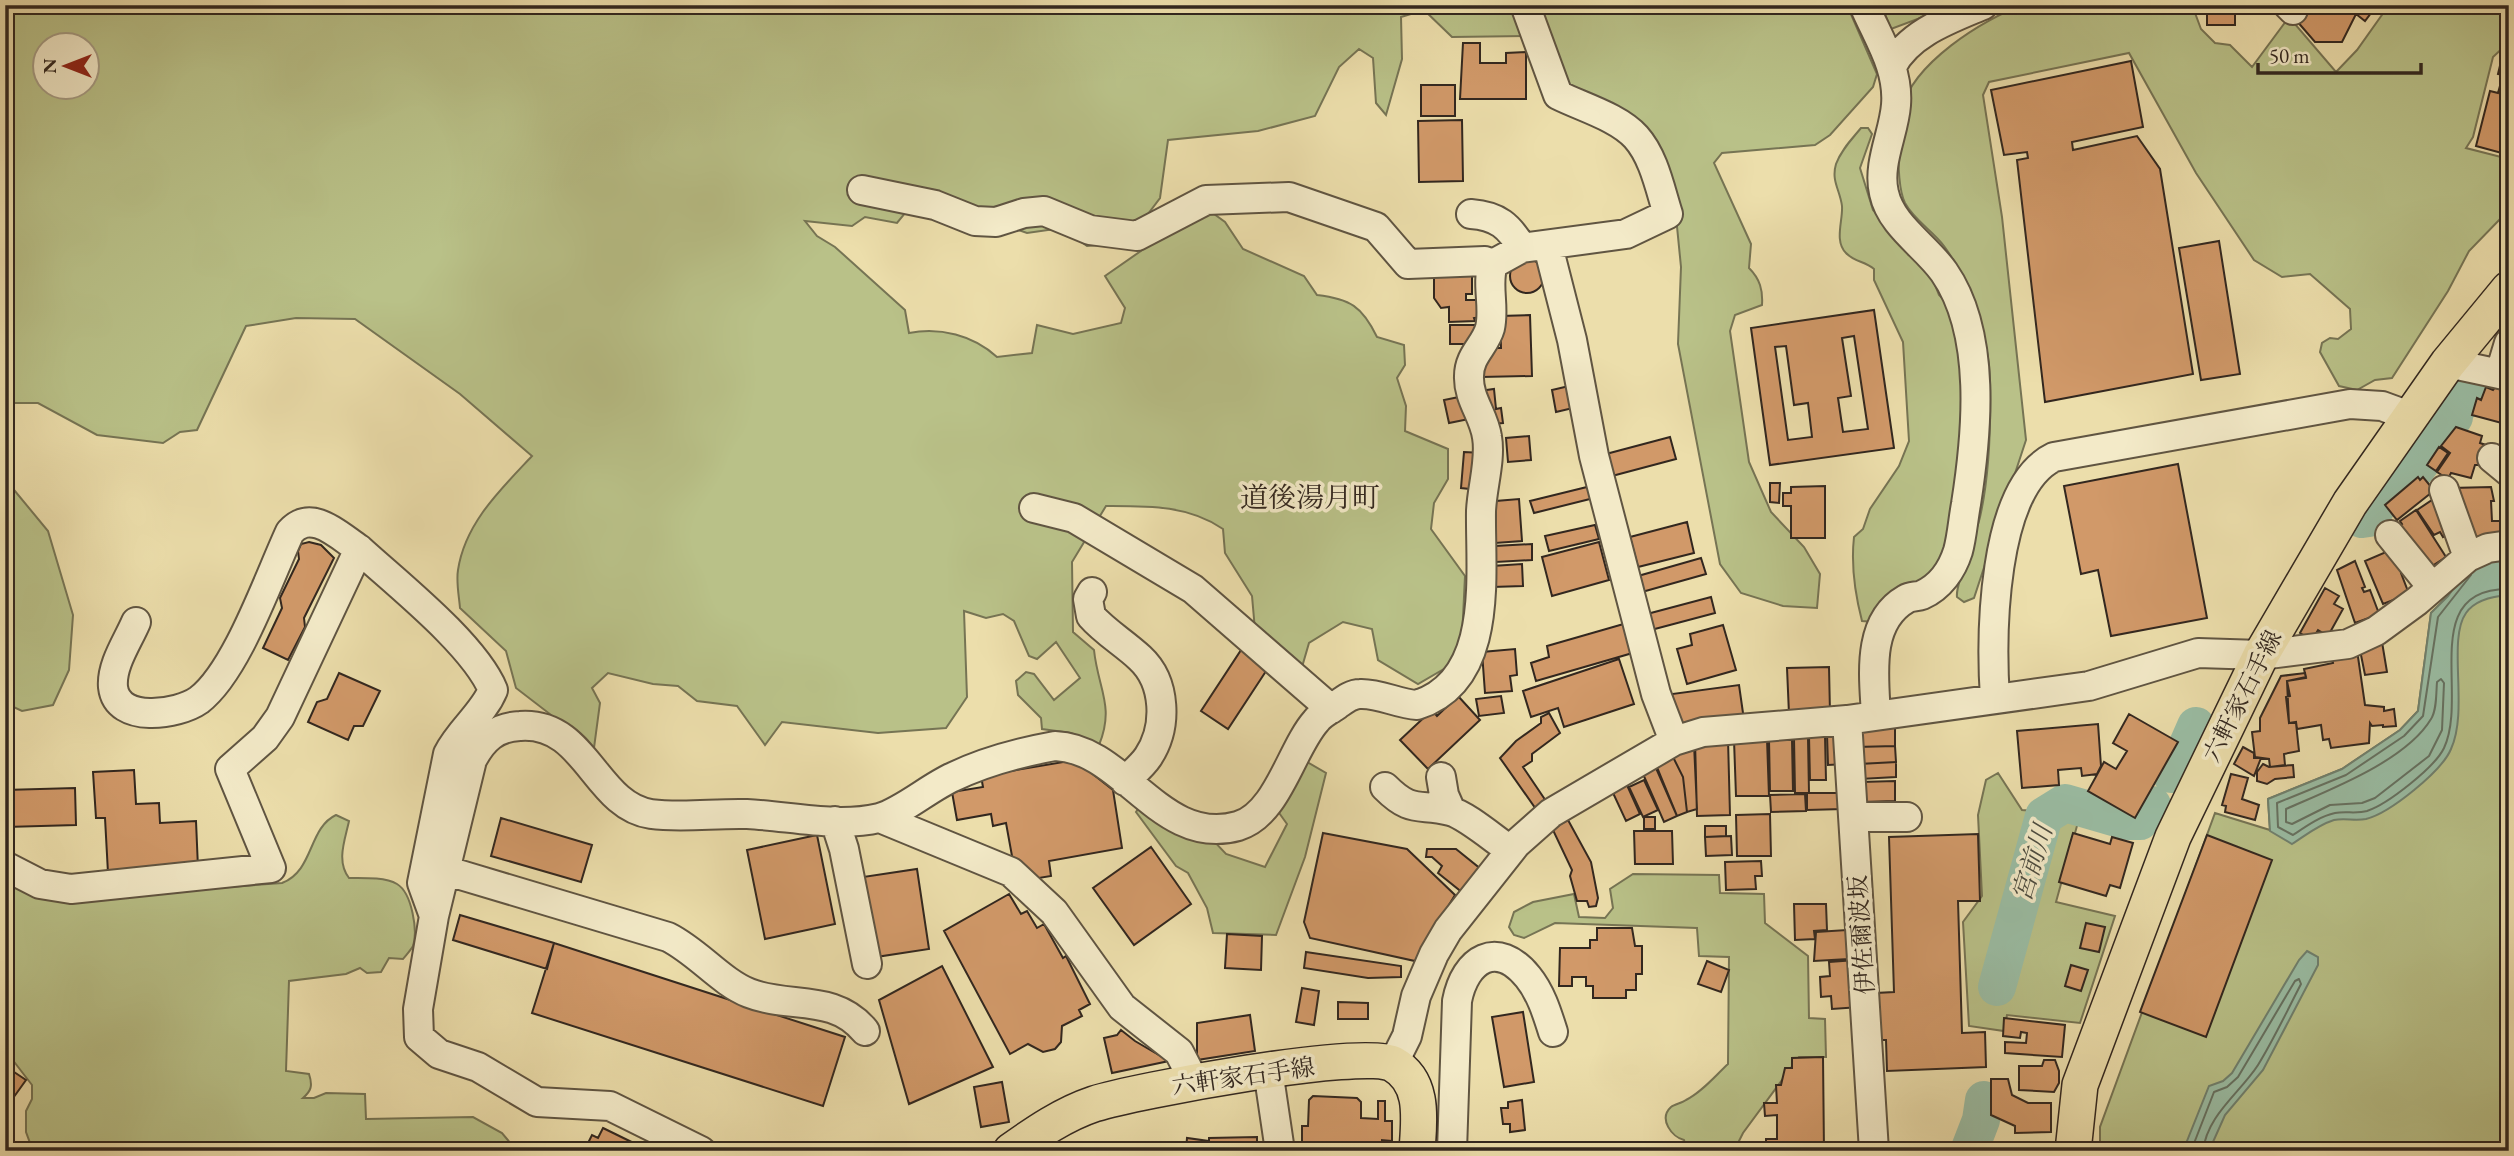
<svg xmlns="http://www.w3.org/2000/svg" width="2514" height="1156" viewBox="0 0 2514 1156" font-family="'EB Garamond','Noto Serif JP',serif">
  <rect width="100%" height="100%" fill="#ecdeab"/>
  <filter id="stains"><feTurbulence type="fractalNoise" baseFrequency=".00286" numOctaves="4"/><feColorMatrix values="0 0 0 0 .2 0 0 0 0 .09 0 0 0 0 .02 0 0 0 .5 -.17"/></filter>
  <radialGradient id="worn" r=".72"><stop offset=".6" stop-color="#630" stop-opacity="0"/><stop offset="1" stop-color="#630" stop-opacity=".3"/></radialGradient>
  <path fill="#b9c188" stroke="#767454" stroke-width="2" fill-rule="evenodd" d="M5,5H1847L1877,74L1873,87L1830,135L1815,145L1722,153L1714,163L1751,244L1749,268C1760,279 1763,290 1762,305L1735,315L1730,331L1749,462L1771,512L1804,547L1820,574L1817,608L1783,606L1741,593L1720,564L1678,344L1681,267L1673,186L1581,102L1535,36L1452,37L1424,10L1401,17L1402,59L1386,115L1376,103L1373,58L1359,49L1339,67L1315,116L1258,131L1168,140L1160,198L1126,243L1087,246L1062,228L1027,233L958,209L910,207L897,223L865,217L852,226L805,221L817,236L835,247L905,310L909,333C940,327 973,335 997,357L1032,353L1037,325L1073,334L1121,323L1125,308L1105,276L1148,246L1192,198L1225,222L1243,249L1304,276L1317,295C1350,299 1362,306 1377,337L1404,345L1405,365L1397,378L1406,406L1405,431L1448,449V479L1434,503L1431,529L1465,576L1461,659L1418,684L1378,660L1372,629L1343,622L1309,643L1302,667L1255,630L1252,596L1225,553L1223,529C1188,505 1148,506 1106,506L1072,562L1073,632L1094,650C1098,689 1115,706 1099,745L1071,733L1042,729L1041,718L1018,695L1016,681L1026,672L1034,674L1054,700L1080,678L1056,642L1037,659L1029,656L1014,621L1003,614L986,618L964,611L967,697L946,728L878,733L782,722L765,745L737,706L697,701L678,686L653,684L608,673L592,688L600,703L594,748L516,688L506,651L460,608C459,596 456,582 458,570C465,523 501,489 532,456L460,394L355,319L296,318L246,326L197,430L180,432L163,443L97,435L38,403H5ZM46,46H88V88H46Z
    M1881,5H1955L1891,29Z
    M2023,5H2192L2201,29L2215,43L2230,45L2252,67L2289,17L2336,72L2357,50L2389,5H2509V42L2493,57L2473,137L2466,148L2509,159V165L2504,215L2469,251L2448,291L2392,378L2375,380L2357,390L2339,386L2320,352L2322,343L2330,338L2338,339L2351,329L2350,309L2310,274L2282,277L2254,260L2196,173L2129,53L1989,82L1983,95L2002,217L2026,440L1974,598L1964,602L1957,597C1955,584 1976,535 1980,517C1990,473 1991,425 1990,380C1989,338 1969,280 1944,246C1933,231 1914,220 1905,203C1899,191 1898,165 1899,151C1900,137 1899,122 1902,109C1912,64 1983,19 2023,5Z
    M1861,128H1868L1872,134L1860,168L1873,210L1931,275L1939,295L1952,308L1970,411L1948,549L1938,570L1874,622L1862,621C1855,594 1851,564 1854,537L1863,529L1870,509L1899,466L1909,441L1903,342L1874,280V269C1865,261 1854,262 1846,253C1834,241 1843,221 1842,206C1840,190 1831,181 1836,164C1841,150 1852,139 1861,128Z
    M5,479L48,531L73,615L69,670L53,705L22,711L7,704L5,696Z
    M2509,551V1151H2100V1127L2215,813L2270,830L2268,799L2342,769L2400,730L2418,711L2431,613L2448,596L2470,565Z
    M1302,759L1326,773L1305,857L1276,935L1213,933L1207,908L1188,873L1176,866L1136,812L1140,806L1211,838L1226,854L1265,867L1287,824L1272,803Z
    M1998,773L2022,810L2080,815L2056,902L2115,916L2080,1023L2007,1015L2004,1031L1969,1026L1963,922L1982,896L1978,815L1986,780Z
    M336,815L349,821C345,840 336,861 349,878C363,878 385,877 397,884C412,893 418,931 413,946C411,950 406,955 403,959L389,958L381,972L367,973L360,968L346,974L289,981L286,1071L309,1074C313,1086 311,1091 303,1098H314L326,1093L365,1094L366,1119L473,1117L502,1133L517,1151H33L26,1132V1111L32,1099V1085L5,1050V877L52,900L282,883C314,871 308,828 336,815Z
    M1633,874L1719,875L1720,893L1764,894L1765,923L1808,956L1809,1018L1825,1019L1826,1057H1799L1743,1133L1734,1151H1687L1684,1140C1672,1137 1658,1119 1671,1107C1675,1104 1682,1103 1686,1100C1702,1092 1715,1076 1728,1064L1729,957L1699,956L1697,928L1555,923L1524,938L1514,935L1509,927L1514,912L1533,902L1574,894L1579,917L1605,918L1613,908L1610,889Z"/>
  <path fill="#9abda4" stroke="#70816f" stroke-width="2" d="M2509,551V595C2494,596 2475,600 2466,613C2447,640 2469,710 2451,749C2442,771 2390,813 2366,819C2356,821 2344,818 2334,820C2318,825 2306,835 2292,844L2270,831L2268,799L2342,769L2400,730L2418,711L2431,613L2448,596L2470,565Z
    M2307,951L2318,957V965L2263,1070L2225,1115L2209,1151H2183L2209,1086L2223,1081L2232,1073L2299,960Z"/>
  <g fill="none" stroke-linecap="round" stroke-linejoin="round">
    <path stroke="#667262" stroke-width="2" d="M2471,575L2438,617L2423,716L2404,736L2346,775L2277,803L2278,827L2293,835C2305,827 2320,816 2335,813C2345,811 2357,814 2367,811C2388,804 2435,767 2444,748C2469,695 2418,588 2509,589
      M2441,679L2444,683L2442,730L2429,756L2375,798L2362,803L2330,805L2292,824L2286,822V809C2329,790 2406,761 2431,719C2437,710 2436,693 2437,682Z
      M2191,1151L2214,1092L2227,1087L2238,1077L2295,981L2299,979L2301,984C2287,1011 2274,1039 2258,1065C2240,1093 2207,1115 2203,1151"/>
    <path stroke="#9abda4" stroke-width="38" d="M2464,401L2489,374
      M2362,519L2369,518L2386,493L2417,468L2454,417
      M2171,774L2182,758L2196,726
      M1997,987L2044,816L2065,803L2127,821H2140L2152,805
      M1969,1151L1981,1120L1984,1100"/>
  </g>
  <path fill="#d19969" stroke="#32271f" stroke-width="2" fill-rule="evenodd" d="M2207,5H2235V25H2207Z
    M2303,5H2377L2365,21L2356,14L2342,42H2315L2296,20Z
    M1463,43H1480V63H1506V53L1526,52V99H1460Z
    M2503,53L2509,55V155L2476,146L2490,91L2498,93L2503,75L2498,74Z
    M2131,61L2143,127L2072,142L2073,150L2137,136L2160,169L2193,374L2045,402L2017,160L2028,158L2027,152L2004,155L1991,90Z
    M1421,85H1455V116H1421Z
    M1462,120L1463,181L1419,182L1418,121Z
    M2219,241L2240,374L2201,380L2179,248Z
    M1510 276a17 17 0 1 1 34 0a17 17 0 1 1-34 0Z
    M1472,273V294H1466V300H1483V317L1474,318L1475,321L1449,322V307L1441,308L1434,298V274Z
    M1874,310L1894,448L1770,465L1751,328ZM1854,336L1868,429L1843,432L1838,398L1851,396L1842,338ZM1786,346L1794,405L1808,403L1812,437L1788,440L1775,347Z
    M1530,315L1532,376L1481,377V348H1501L1500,316Z
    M1450,325H1475L1474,344H1450Z
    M2499,382L2509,383V425L2472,415L2477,398L2481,400L2486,387L2493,390Z
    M1569,386L1573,408L1556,412L1552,390Z
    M1494,389L1496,409L1501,408L1503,423L1491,424L1479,391Z
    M1464,396L1469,419L1449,423L1444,400Z
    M2456,427L2482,436L2480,443L2486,445L2480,465H2475L2471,478L2451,473L2448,479L2437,472L2450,453L2441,446Z
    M1529,436L1531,460L1508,462L1506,438Z
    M1670,437L1676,459L1612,476L1606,454Z
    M2439,447L2448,453L2436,471L2427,465Z
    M1464,452L1482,453L1479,490L1461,488Z
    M2178,464L2207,618L2111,636L2098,570L2081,574L2064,486Z
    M2418,477L2420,480L2423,477L2432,488L2431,493L2397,520L2385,505Z
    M1770,483H1780L1779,503L1770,502Z
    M1591,486L1594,498L1534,513L1530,501Z
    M1825,486V538H1791V506H1783V493H1791V487Z
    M2491,487L2494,501H2491L2492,521H2507V536L2469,537L2451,488Z
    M2435,498L2454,530L2443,537L2440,532L2434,535L2417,510Z
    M1519,499L1522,541L1495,543L1496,501Z
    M2416,510L2446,557L2429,568L2399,526L2402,524L2400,521Z
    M1687,522L1694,553L1638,567L1630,537Z
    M1595,525L1599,539L1549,551L1545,536Z
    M309,542L321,545L334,558L304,618L305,627L288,660L263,648L282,608L280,598L299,559L298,551L301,544Z
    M1599,542L1609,580L1552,596L1542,557Z
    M1532,544V560L1496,562L1495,546Z
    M2393,549L2405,570L2401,573L2409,594L2383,604L2365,561Z
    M1701,558L1706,574L1642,592L1638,576Z
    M2355,561L2365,587L2362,588L2364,592L2370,590L2378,611L2377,615L2355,623L2337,570Z
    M1522,564L1523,586L1492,587V566Z
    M2325,588L2339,596L2334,604L2343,609L2328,636L2318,630L2312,640L2300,633Z
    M1711,597L1715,613L1651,630L1647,614Z
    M1627,623L1636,652L1536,681L1531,663L1549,657L1547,646Z
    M1723,625L1736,670L1687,684L1677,649L1692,645L1690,634Z
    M2382,642L2387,672L2365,675L2359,645Z
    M1245,644L1272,662L1228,729L1201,711Z
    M1515,649L1517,675L1510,676L1512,691L1485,693L1482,652Z
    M2357,650L2365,705L2384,707V711L2394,709L2396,726L2383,727V725L2372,726L2370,723L2369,743L2331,748L2329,739L2323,740L2321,725L2297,729L2296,722L2289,723L2287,681L2306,678L2304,669L2333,663L2332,657Z
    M1619,659L1634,704L1564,727L1558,708L1531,717L1523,691Z
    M1829,667L1830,713L1789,714L1787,668Z
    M339,673L380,691L363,726H354L348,740L308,722L317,702L327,699Z
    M2305,673L2306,677L2287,681L2290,696L2286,697L2289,723H2296L2299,751L2284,754L2285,765L2270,767L2269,759L2255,757L2252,732L2260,731V718L2281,676Z
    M1739,685L1744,720L1677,730L1672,694Z
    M1458,696L1480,720L1428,769L1400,740L1432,710L1437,716Z
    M1501,696L1504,713L1479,716L1476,699Z
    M1549,713L1560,733L1532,754V761L1523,767L1548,804L1538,812L1500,758L1516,741L1541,723V717Z
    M2129,714L2178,742L2135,818L2088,791L2104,762L2116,769L2127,751L2113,743Z
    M2098,724L2101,766L2097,774L2082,776L2081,768L2058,770L2059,785L2022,788L2017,731Z
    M1895,725V746L1856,747V727Z
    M1844,733L1845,764L1828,765L1827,734Z
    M1809,736H1825L1826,780H1810Z
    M1794,738H1808L1809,793H1795Z
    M1728,739L1730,815L1697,816L1695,740Z
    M1767,739L1769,796H1736L1734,740Z
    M1769,740H1792L1793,791H1770Z
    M1694,744L1697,809L1687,812L1683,777L1672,755Z
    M1895,746L1896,762L1859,764L1856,747Z
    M2243,747L2254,753V758H2261L2254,776L2234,764Z
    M1672,755L1683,777L1687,812L1677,816L1654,760Z
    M1075,760L1113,790L1122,848L1049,861L1051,876L1027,880L1014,867L1006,823L993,826L991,814L957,820L952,792L983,787L981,776Z
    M1896,762V777L1860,779L1859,764Z
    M2263,764L2269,767L2293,765L2294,777L2275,779L2267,784L2257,781V772Z
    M1656,768L1677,816L1664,822L1643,774Z
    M134,770L136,804L159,803L160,823L196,821L198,868L108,873L105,818H96L93,772Z
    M1622,774L1640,814L1626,821L1607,780Z
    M2231,774L2248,778L2242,799L2259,805L2255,820L2225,812L2226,806L2222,805Z
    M1644,780L1658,810L1643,817L1629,787Z
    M1895,781V801L1862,802L1861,782Z
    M75,788L76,825L6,827L5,790Z
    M1807,793H1843V809L1807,810Z
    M1805,794L1806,811L1771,812L1770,795Z
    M1770,814L1771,856H1737L1736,815Z
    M1644,817H1655V829H1644Z
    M501,818L592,845L581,882L491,856Z
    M1568,820L1591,862L1598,898L1596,906L1589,907L1587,901H1577L1570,876L1572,870L1552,828Z
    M1705,826H1726V836L1705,837Z
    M1634,831H1672L1673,864H1635Z
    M1323,833L1407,849L1455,895L1415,961L1310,938L1304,922Z
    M2073,833L2110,844L2112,837L2133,843L2120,888L2110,885L2106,896L2059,882Z
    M1978,834L1980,901H1958L1962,1033L1985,1032L1986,1067L1887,1071L1886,1040H1878L1876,993L1894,992L1889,837Z
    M817,835L835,924L765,939L747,850Z
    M2207,835L2272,860L2206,1037L2140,1012Z
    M1731,836L1732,855L1706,856L1705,837Z
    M1151,847L1191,904L1134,945L1093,888Z
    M1427,849H1456L1482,870L1463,893L1438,873L1442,866L1432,857H1426Z
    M1761,861L1762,876H1755L1756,889L1726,890L1725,862Z
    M917,869L929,949L876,957L863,877Z
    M1009,894L1021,914L1027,911L1037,928L1044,924L1063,958L1066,956L1090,1004L1079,1010L1082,1016L1062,1026L1061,1042L1055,1049L1043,1052L1028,1044L1010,1054L944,931Z
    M1794,904H1826L1827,930L1814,931L1815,939L1795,940Z
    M460,915L554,943L547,969L453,940Z
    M2086,923L2105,927L2099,952L2080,948Z
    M1597,928H1632L1635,946H1642V974H1636V990H1626V998H1593V986H1586V977H1572V986H1559L1560,948H1590V940H1597Z
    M1847,930L1849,959L1814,961L1816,932Z
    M1227,934L1262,936L1261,970L1225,968Z
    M554,943L845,1037L823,1106L532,1013Z
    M1306,952L1401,966V977L1368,978L1304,968Z
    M1856,960L1860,1007L1832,1009L1831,996L1821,997L1820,977L1830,976L1829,962Z
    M1707,961L1729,970L1721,992L1698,984Z
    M2071,965L2088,970L2081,991L2065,986Z
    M942,966L993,1067L909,1104L879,1000Z
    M1302,988L1319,991L1314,1025L1296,1022Z
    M1338,1002L1368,1003V1019H1338Z
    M1523,1012L1534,1082L1504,1087L1492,1017Z
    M1250,1015L1255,1051L1197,1060V1023Z
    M2004,1018L2065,1025L2062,1057L2005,1053V1042L2026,1043L2027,1033L2021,1032L2020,1038L2003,1036Z
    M1121,1030L1135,1041L1169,1061L1112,1073L1104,1038L1117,1035Z
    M1823,1057L1824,1151H1766V1139H1777V1115L1765,1116L1764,1103H1777L1776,1085H1781L1785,1068H1792V1058Z
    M2044,1060H2055L2059,1071V1083L2054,1092L2019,1090V1066H2042Z
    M5,1066L26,1080L11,1101L5,1097Z
    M1991,1079H2008L2012,1095L2028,1103H2051V1132L2015,1133V1126L1991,1115Z
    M1002,1082L1009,1122L981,1127L974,1087Z
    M1313,1096L1357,1098L1361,1102V1118L1378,1119V1101H1385V1121H1392V1141L1382,1140V1151H1302V1126H1308L1309,1100Z
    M1522,1100L1525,1130L1510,1132V1124H1503L1501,1108H1508V1102Z
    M603,1128L650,1151H584L592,1135L598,1138Z
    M1257,1137V1151H1186L1187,1138L1209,1141V1138Z"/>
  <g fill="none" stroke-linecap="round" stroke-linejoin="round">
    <defs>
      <path id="minor" d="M1864,5C1878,38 1899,68 1896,105C1894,133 1877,164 1884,193C1891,226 1926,246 1944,272C1987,334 1977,434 1966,504C1963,520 1962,537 1958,551C1952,570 1940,587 1922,595C1917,597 1911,596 1906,599C1866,622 1874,677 1876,715
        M2288,5L2293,10
        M1892,66C1909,33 1950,19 1983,5
        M1471,214C1498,216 1509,226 1522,248
        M1548,246L1572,340L1594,456L1656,694L1674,741
        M1493,264L1522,248L1626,234L1668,214C1660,189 1654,157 1636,137C1618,117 1582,107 1558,95L1525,5
        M2448,363L2509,376
        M2500,373L2509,343
        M2492,458L2509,472
        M2444,490L2468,557
        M1034,508L1074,518L1193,589L1331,709
        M2390,535L2432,587
        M1092,592L1088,599L1091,616C1105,632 1124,643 1140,658C1166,682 1168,727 1148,757C1142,766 1132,774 1125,781
        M136,622C128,641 111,665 113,687C117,724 178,715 199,700C237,671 269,577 290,532C312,508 338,535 359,549
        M1995,699C1991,639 1991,487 2054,457L2350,404L2382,406L2412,417
        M1847,720L1874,1151
        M1441,777L1444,795L1451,811
        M1385,787C1412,814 1418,803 1450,811C1466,815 1495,840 1510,850
        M1853,817H1907
        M880,818L1011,872L1054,912L1122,1007L1179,1052L1195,1083
        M835,821L844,849L867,964
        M5,866L40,884L71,889L271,868L230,769L265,738L280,717L359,549C396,583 474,644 493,690C483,714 460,730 448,754L422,883L434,916L418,1009L419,1037L439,1054L478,1067L537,1102L610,1106L701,1151
        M444,870L668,937C698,952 721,982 749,993C789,1009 834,993 865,1031
        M434,916L472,760C483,739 496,727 520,726C586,721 595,806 651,814C683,818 715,813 747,814C789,816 837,828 879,818C902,812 930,787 953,777C984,762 1022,752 1055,746C1124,748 1161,848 1238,826C1278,814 1291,749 1316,721C1321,714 1330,710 1337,705C1344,700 1351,694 1360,694C1379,693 1398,704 1417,705C1495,680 1480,574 1481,511C1482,487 1491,460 1487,437C1484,415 1468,399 1469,376C1469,355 1485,346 1490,328C1495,307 1486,284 1493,264L1485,261L1408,264L1376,227L1289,197L1206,200L1137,236L1090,230L1044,211L1024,213L996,222L975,221L935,205L862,190
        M1393,1064L1407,1036L1416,996L1434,954L1448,930L1516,844L1551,813L1674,741L1703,732L1847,720L2089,686L2198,653L2261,655L2348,644L2376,631L2417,601L2468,557L2488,548L2509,545
        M1268,1070L1280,1151
        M1452,1151L1457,1001C1465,959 1497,939 1528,977C1541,993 1547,1013 1553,1032"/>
      <path id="major" d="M1011,1151C1036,1133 1064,1114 1094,1104C1134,1091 1365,1048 1393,1064C1425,1082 1419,1120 1417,1151
        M2073,1151L2080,1085L2173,837L2261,655L2350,503L2448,363L2509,289"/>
    </defs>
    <use href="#minor" stroke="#605542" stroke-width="32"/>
    <use href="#major" stroke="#32271f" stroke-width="38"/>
    <use href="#minor" stroke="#f3eac8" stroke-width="28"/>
    <use href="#major" stroke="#ecdeab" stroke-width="35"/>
  </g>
  <g text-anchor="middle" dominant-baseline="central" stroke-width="7" stroke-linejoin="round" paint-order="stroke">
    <g font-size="24" fill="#32271f" stroke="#f3eac8">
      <text transform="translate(2242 696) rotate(-63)">六軒家石手線</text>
      <text transform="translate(1861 935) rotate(-94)">伊佐爾波坂</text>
      <text transform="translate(1243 1076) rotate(-8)">六軒家石手線</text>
    </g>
    <g font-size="26" font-style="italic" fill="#4c4c40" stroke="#f3eac8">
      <text transform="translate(2032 863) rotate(-73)">宮前川</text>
    </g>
    <g font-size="28" fill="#32271f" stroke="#f3eac8">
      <text x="1310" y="497">道後湯月町</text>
    </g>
  </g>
  <rect width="2514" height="1156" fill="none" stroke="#ecdeab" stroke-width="28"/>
  <rect x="7" y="7" width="2500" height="1142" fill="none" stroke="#32271f" stroke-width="3.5"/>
  <rect x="14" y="14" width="2486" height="1128" fill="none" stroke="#32271f" stroke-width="2"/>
  <g transform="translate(66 66) rotate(270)"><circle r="33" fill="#f3eac8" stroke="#a69c84" stroke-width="2"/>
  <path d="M0-5L12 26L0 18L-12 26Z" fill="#8f2418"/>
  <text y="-10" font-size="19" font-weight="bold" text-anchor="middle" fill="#32271f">N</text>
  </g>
  <path d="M2258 63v10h163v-10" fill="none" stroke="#32271f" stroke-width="3.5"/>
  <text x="2269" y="63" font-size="21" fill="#32271f" stroke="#f3eac8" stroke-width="5" paint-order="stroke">50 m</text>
  <rect width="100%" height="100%" filter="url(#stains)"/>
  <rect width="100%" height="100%" fill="url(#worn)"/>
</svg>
